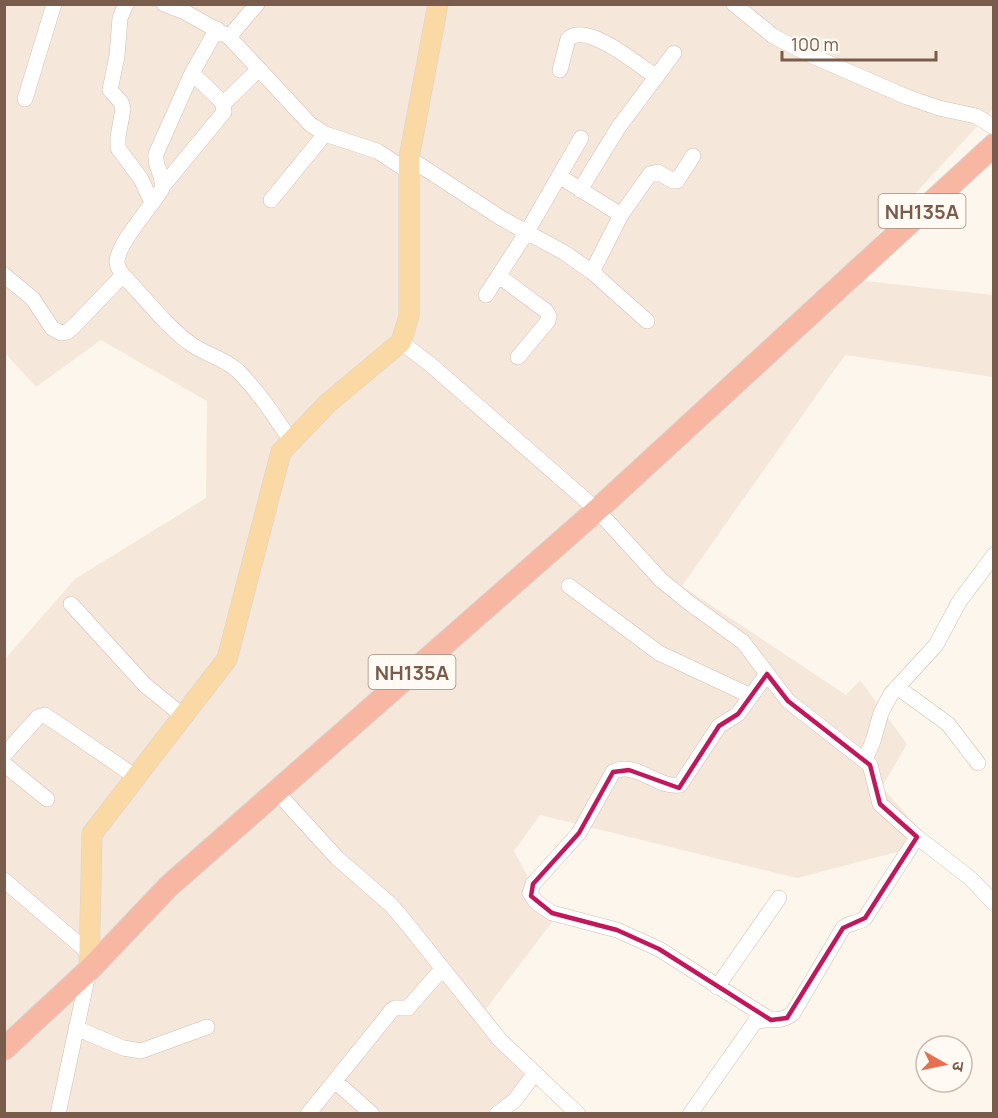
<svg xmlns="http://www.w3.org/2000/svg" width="998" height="1118" viewBox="0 0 998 1118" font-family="Manrope,'Noto Sans Devanagari',sans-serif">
  <rect width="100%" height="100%" fill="#fdf6ec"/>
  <path fill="#f5e8da" d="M5,5H993V109L838,278L993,295V377L845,355L682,586L846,695L860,680L907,744L882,787L912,821L901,851L797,878L540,815L514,851L552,922L486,1009L541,1084L493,1113H5V659L75,579L206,498L207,401L101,340L36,387L5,353Z"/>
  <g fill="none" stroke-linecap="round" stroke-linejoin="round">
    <defs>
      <path id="minor" d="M126,4L120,18L117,56L110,90L121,102L123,109L118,137V148L141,179L152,203
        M164,4L185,12L229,37L310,124L325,134L377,151L408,171
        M734,4L773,36L810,55L907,97L939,108L976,116L994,127
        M217,29L192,73L156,154C154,167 165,177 162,189C152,206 117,244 117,262C117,267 120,271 123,275C143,296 167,327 191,344C206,355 224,358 238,371C259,392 275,417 291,441
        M229,37L257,4
        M560,70L568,39C587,21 640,66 656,77
        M25,99L54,4
        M223,104L259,69
        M409,158L501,218L565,253L592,272L647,321
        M559,176L621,215
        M163,186L224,112L223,104L220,100L192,73
        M580,190L618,128L674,53
        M271,200L325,134
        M592,272L621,215L650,174L658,172L673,181H677L693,156
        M4,275L33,299L52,328L61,333L67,332L75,325L123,275
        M499,276L546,311L549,316L548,321L518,357
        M486,295L527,232L581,138
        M401,342L431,365L597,510L661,580L688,602L743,642L788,701L870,765L880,804L917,837L970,878L994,903
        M569,586L659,653L751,696
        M71,604L145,685L183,716
        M767,674L738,714L719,726L680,785C658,789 635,760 613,772L579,833L533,884L530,893L536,902L552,913L617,930L659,949L771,1020
        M897,687L948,724L978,763
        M4,755L38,717L45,715L136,777
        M865,760L873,741L881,713L891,694L936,645L959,602L994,555
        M4,764L47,799
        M276,791L337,858L391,905L403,919L500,1040L578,1114
        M4,880L89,953
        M717,987L779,898
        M76,1028L123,1048L141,1051L207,1027
        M335,1081L372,1114
        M58,1114L89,970
        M308,1114L392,1010L395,1008H408L442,969
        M497,1114L515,1100L535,1073
        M690,1114L755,1022C768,1017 781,1024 793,1013L843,928C849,922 858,924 865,918L917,837"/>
      <path id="major" d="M89,970L92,834L227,659L281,452L328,403L401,342L409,316V158L438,4"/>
      <path id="highway" d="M4,1049L89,970L169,886L597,510L994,145"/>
    </defs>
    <use href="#minor" stroke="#d1beb0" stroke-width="16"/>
    <use href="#major" stroke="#dad1cd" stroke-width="21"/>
    <use href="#highway" stroke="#dad1cd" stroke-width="24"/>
    <use href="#minor" stroke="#fff" stroke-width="15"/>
    <use href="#major" stroke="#fbd9a5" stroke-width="20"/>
    <use href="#highway" stroke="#f7b7a3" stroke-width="22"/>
  </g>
  <path fill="none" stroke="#c2185b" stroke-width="4.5" stroke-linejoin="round" d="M767,674L788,701L870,765L880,804L917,837L865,918L843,928L787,1018L771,1020L659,949L617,930L552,913L531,896L533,884L579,833L613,772L629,770L679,788L719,726L738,714Z"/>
  <g text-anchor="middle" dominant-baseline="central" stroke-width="4.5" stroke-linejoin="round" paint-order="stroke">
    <g fill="#fffaf3" stroke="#a28b7f" stroke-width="1.5">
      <rect x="878.5" y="194" width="87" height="34" rx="4.5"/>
      <rect x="368.5" y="655" width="87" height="34" rx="4.5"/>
    </g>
    <g font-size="20" font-weight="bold" fill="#7a5c4d">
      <text x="922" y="211">NH135A</text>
      <text x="412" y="672">NH135A</text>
    </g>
  </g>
  <rect width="998" height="1118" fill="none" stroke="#7a5c4d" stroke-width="12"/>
  <g transform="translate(944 1064) rotate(99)"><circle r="28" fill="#fffaf3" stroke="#cabbb1" stroke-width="1.5"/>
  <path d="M0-4.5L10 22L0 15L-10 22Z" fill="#e76f51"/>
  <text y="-9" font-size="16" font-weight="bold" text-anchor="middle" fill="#7a5c4d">उ</text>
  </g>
  <path d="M782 51v9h154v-9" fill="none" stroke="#7a5c4d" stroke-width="3"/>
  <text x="791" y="51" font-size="18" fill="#7a5c4d" stroke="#fffaf3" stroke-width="4.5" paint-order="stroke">100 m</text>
</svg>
